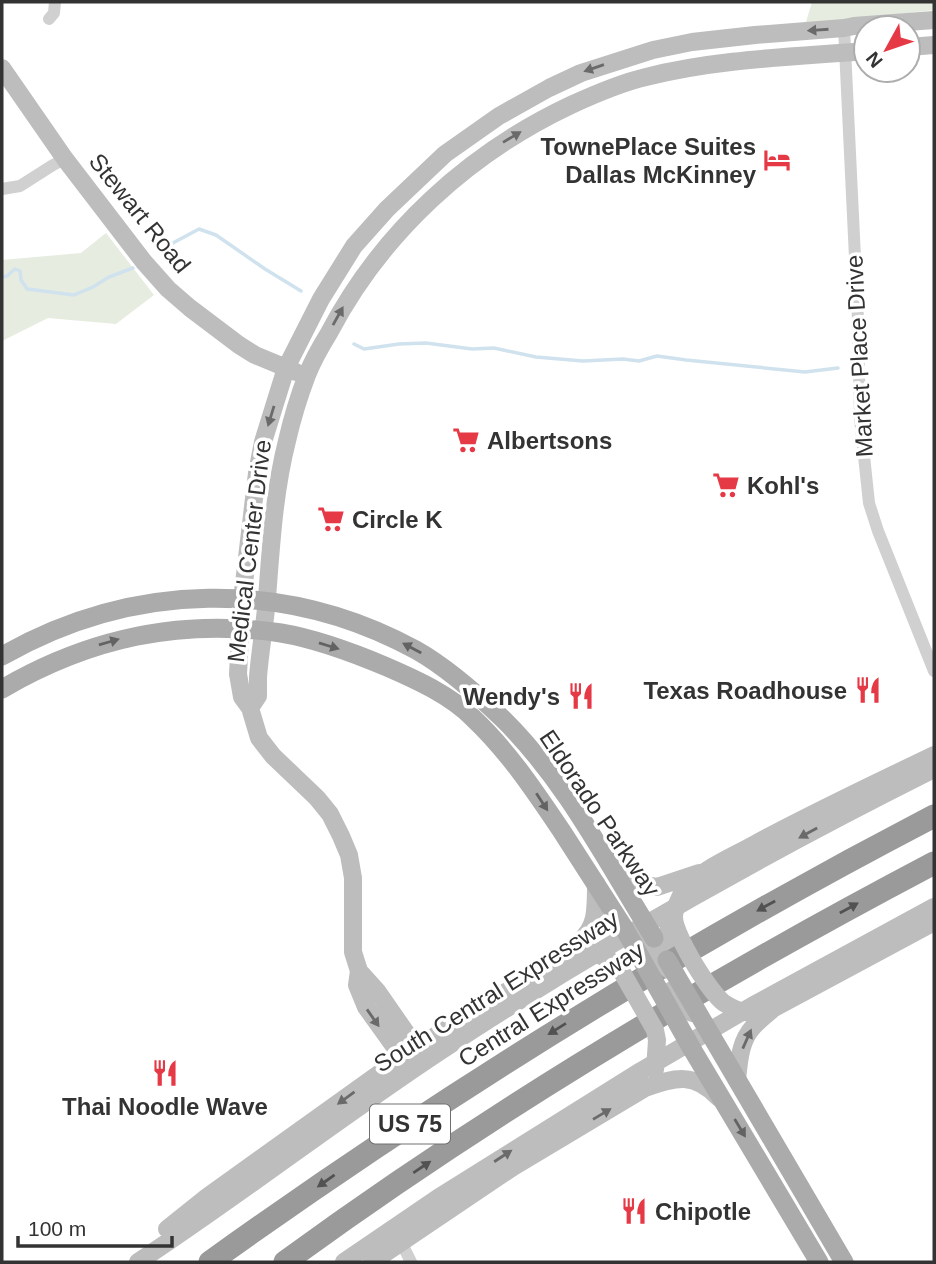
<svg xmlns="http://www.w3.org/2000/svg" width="936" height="1264" viewBox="0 0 936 1264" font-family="Arial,sans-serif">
  <rect width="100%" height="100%" fill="#fff"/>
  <path fill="#e6ecdf" d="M812,2H934V10L805,25Z
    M106,233L154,295L116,324L48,318L2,341V260L81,253Z"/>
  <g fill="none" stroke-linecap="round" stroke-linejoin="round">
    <path stroke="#cfe2ee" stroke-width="3.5" d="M171,244L199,229L216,235L265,269L301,291
      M2,277L7,276L15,269L20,271L21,280L27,289L74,295L93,287L109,277L133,268
      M354,344L364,349L399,344L426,343L472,349L494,348L536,357L583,361L623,359L639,361L657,356L686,360L805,372L838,368"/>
    <path stroke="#d0d0d0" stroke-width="12" d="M49,19L54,13L55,2
      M844,28L858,320L860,418L869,503L878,531L934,671
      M2,189L20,186L53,165L65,159
      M401,1242L411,1262"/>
    <path stroke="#bdbdbd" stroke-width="18" d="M908,47L934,45
      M2,68L65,159L144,262L168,289L190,308L239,345L255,355L296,372
      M250,708L258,696V677C260,651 265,624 267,598C271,546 274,492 287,441C292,419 299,396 307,375C313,360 321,346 329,333C382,232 469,153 571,105C595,94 620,83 646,77C717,59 792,57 866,51
      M617,875L637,884L657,887L699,873
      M683,891C701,869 730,858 755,844C814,812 874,784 934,755
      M667,960C665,944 667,928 674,913
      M359,971L357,985L366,1007L394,1046L408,1053L409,1037L377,991L359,971L353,952V878L349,855L341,836L330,814L317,798L273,756L259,738L250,708L242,697L238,674L242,600L257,473L263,442L286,368L321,299L354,246L387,209L445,154L499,116L549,88L581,73L653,50L692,42L755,35L844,28L854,26L934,20
      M737,1080C739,1061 740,1041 753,1027C759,1020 767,1014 774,1008L934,922
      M167,1229L207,1197L408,1053L546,967C566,949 593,941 595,911C596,902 596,892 596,883
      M138,1262C241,1194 339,1118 442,1050C600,946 766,853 934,769
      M344,1262L438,1198L641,1071L752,1006L934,907
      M372,1262L513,1167L645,1088C676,1077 694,1072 719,1098"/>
    <path stroke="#ababab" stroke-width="19" d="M2,656C132,582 284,578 416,650C446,667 478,695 503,719C561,776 600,849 642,918
      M2,689C89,638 180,618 281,633C317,639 354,653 387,667C417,680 450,695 473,718C508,751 534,790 561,830C582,863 603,895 624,928
      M712,1037L844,1262
      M692,1049L819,1262"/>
    <path stroke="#9a9a9a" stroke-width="23" d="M210,1262C443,1095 680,948 934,816
      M285,1262C490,1112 710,981 934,863"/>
    <path stroke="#bdbdbd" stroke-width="18" d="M683,891C679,900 674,908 674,917C674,935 710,993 724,1003C735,1010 743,1013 755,1013
      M629,933L669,970
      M591,952L606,958L619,967L655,1030L657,1040L655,1070
      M672,990L692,1013"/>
    <path stroke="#ababab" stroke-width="19" d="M642,918L654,938
      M624,928L692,1049
      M667,960L712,1037"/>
  </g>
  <defs><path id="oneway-solid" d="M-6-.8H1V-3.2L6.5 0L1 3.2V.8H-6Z" transform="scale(1.75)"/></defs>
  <g fill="#6a6a6a">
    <use href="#oneway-solid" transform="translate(818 30) rotate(176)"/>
    <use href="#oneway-solid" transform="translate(594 68) rotate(161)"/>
    <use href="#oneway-solid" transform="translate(512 137) rotate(-31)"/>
    <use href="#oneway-solid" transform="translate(338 316) rotate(-61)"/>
    <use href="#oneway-solid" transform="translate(271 416) rotate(107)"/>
    <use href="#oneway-solid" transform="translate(808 833) rotate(151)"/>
    <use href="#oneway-solid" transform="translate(373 1018) rotate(55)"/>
    <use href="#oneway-solid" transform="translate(747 1039) rotate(-66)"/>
    <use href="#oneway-solid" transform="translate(346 1098) rotate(144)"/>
    <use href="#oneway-solid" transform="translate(602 1114) rotate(-31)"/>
    <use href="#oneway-solid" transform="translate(503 1156) rotate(-33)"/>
  </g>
  <g fill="#636363">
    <use href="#oneway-solid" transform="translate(109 642) rotate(-16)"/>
    <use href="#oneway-solid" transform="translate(329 646) rotate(17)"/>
    <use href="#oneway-solid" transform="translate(412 648) rotate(-152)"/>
    <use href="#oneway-solid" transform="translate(542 802) rotate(57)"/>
    <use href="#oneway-solid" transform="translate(740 1128) rotate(59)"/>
  </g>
  <g fill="#525252">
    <use href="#oneway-solid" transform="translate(766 906) rotate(151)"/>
    <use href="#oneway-solid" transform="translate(849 908) rotate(-29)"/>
    <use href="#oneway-solid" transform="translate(557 1029) rotate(148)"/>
    <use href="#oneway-solid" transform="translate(422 1167) rotate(-34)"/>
    <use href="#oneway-solid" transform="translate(326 1181) rotate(145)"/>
  </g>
  <defs>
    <symbol id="hotel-bare" viewBox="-9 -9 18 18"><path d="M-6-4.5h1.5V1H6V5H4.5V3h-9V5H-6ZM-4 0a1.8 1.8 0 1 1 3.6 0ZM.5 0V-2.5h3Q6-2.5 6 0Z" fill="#e63946" stroke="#fff" stroke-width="2.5" paint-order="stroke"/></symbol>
    <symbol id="supermarket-bare" viewBox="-9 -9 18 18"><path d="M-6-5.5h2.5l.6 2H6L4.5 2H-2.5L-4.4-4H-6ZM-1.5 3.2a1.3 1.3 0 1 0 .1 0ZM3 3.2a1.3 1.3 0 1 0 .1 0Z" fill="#e63946" stroke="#fff" stroke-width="2.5" paint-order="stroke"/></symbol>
    <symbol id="restaurant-bare" viewBox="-9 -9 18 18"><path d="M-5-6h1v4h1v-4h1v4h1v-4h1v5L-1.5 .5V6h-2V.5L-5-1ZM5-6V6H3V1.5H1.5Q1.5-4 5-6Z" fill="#e63946" stroke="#fff" stroke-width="2.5" paint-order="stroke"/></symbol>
  </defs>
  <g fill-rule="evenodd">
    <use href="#hotel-bare" x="758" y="141" width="38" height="38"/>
    <use href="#supermarket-bare" x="447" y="421" width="38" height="38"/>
    <use href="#supermarket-bare" x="707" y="466" width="38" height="38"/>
    <use href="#supermarket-bare" x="312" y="500" width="38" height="38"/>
    <use href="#restaurant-bare" x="849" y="671" width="38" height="38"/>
    <use href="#restaurant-bare" x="562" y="677" width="38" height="38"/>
    <use href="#restaurant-bare" x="146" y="1054" width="38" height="38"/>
    <use href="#restaurant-bare" x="615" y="1192" width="38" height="38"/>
  </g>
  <g text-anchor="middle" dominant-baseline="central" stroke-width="7" stroke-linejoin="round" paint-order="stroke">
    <rect fill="#fff" stroke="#707070" stroke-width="2" x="370" y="1104.5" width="80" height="39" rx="5"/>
    <g font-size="23" font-weight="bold" fill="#333">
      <text x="410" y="1124">US 75</text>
    </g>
    <g font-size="24" font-weight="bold" fill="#333" stroke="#fff" text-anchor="start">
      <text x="756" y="146" text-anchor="end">TownePlace Suites<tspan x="756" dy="28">Dallas McKinney</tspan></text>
      <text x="487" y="440">Albertsons</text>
      <text x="747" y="485">Kohl's</text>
      <text x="352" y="519">Circle K</text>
      <text x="847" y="690" text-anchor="end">Texas Roadhouse</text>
      <text x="560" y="696" text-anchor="end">Wendy's</text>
      <text x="165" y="1106" text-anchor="middle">Thai Noodle Wave</text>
      <text x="655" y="1211">Chipotle</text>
    </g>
    <g font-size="24" fill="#333" stroke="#fff">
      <text transform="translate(140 213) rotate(51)">Stewart Road</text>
      <text transform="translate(859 356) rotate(-93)">Market Place Drive</text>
      <text transform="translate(249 551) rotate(-83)">Medical Center Drive</text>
      <text transform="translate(600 813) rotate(56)">Eldorado Parkway</text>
      <text transform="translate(496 991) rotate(-32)">South Central Expressway</text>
      <text transform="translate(551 1004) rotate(-32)">Central Expressway</text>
    </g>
  </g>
  <rect width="936" height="1264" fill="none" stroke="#333333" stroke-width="7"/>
  <g transform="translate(887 49) rotate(230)"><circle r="33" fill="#ffffff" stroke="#adadad" stroke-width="2"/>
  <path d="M0-5L12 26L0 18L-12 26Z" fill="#e63946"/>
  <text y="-10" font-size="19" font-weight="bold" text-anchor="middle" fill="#333333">N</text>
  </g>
  <path d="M18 1236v10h154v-10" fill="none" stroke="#333333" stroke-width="3.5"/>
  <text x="28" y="1236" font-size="21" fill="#333333" stroke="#ffffff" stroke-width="5" paint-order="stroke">100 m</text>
</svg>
